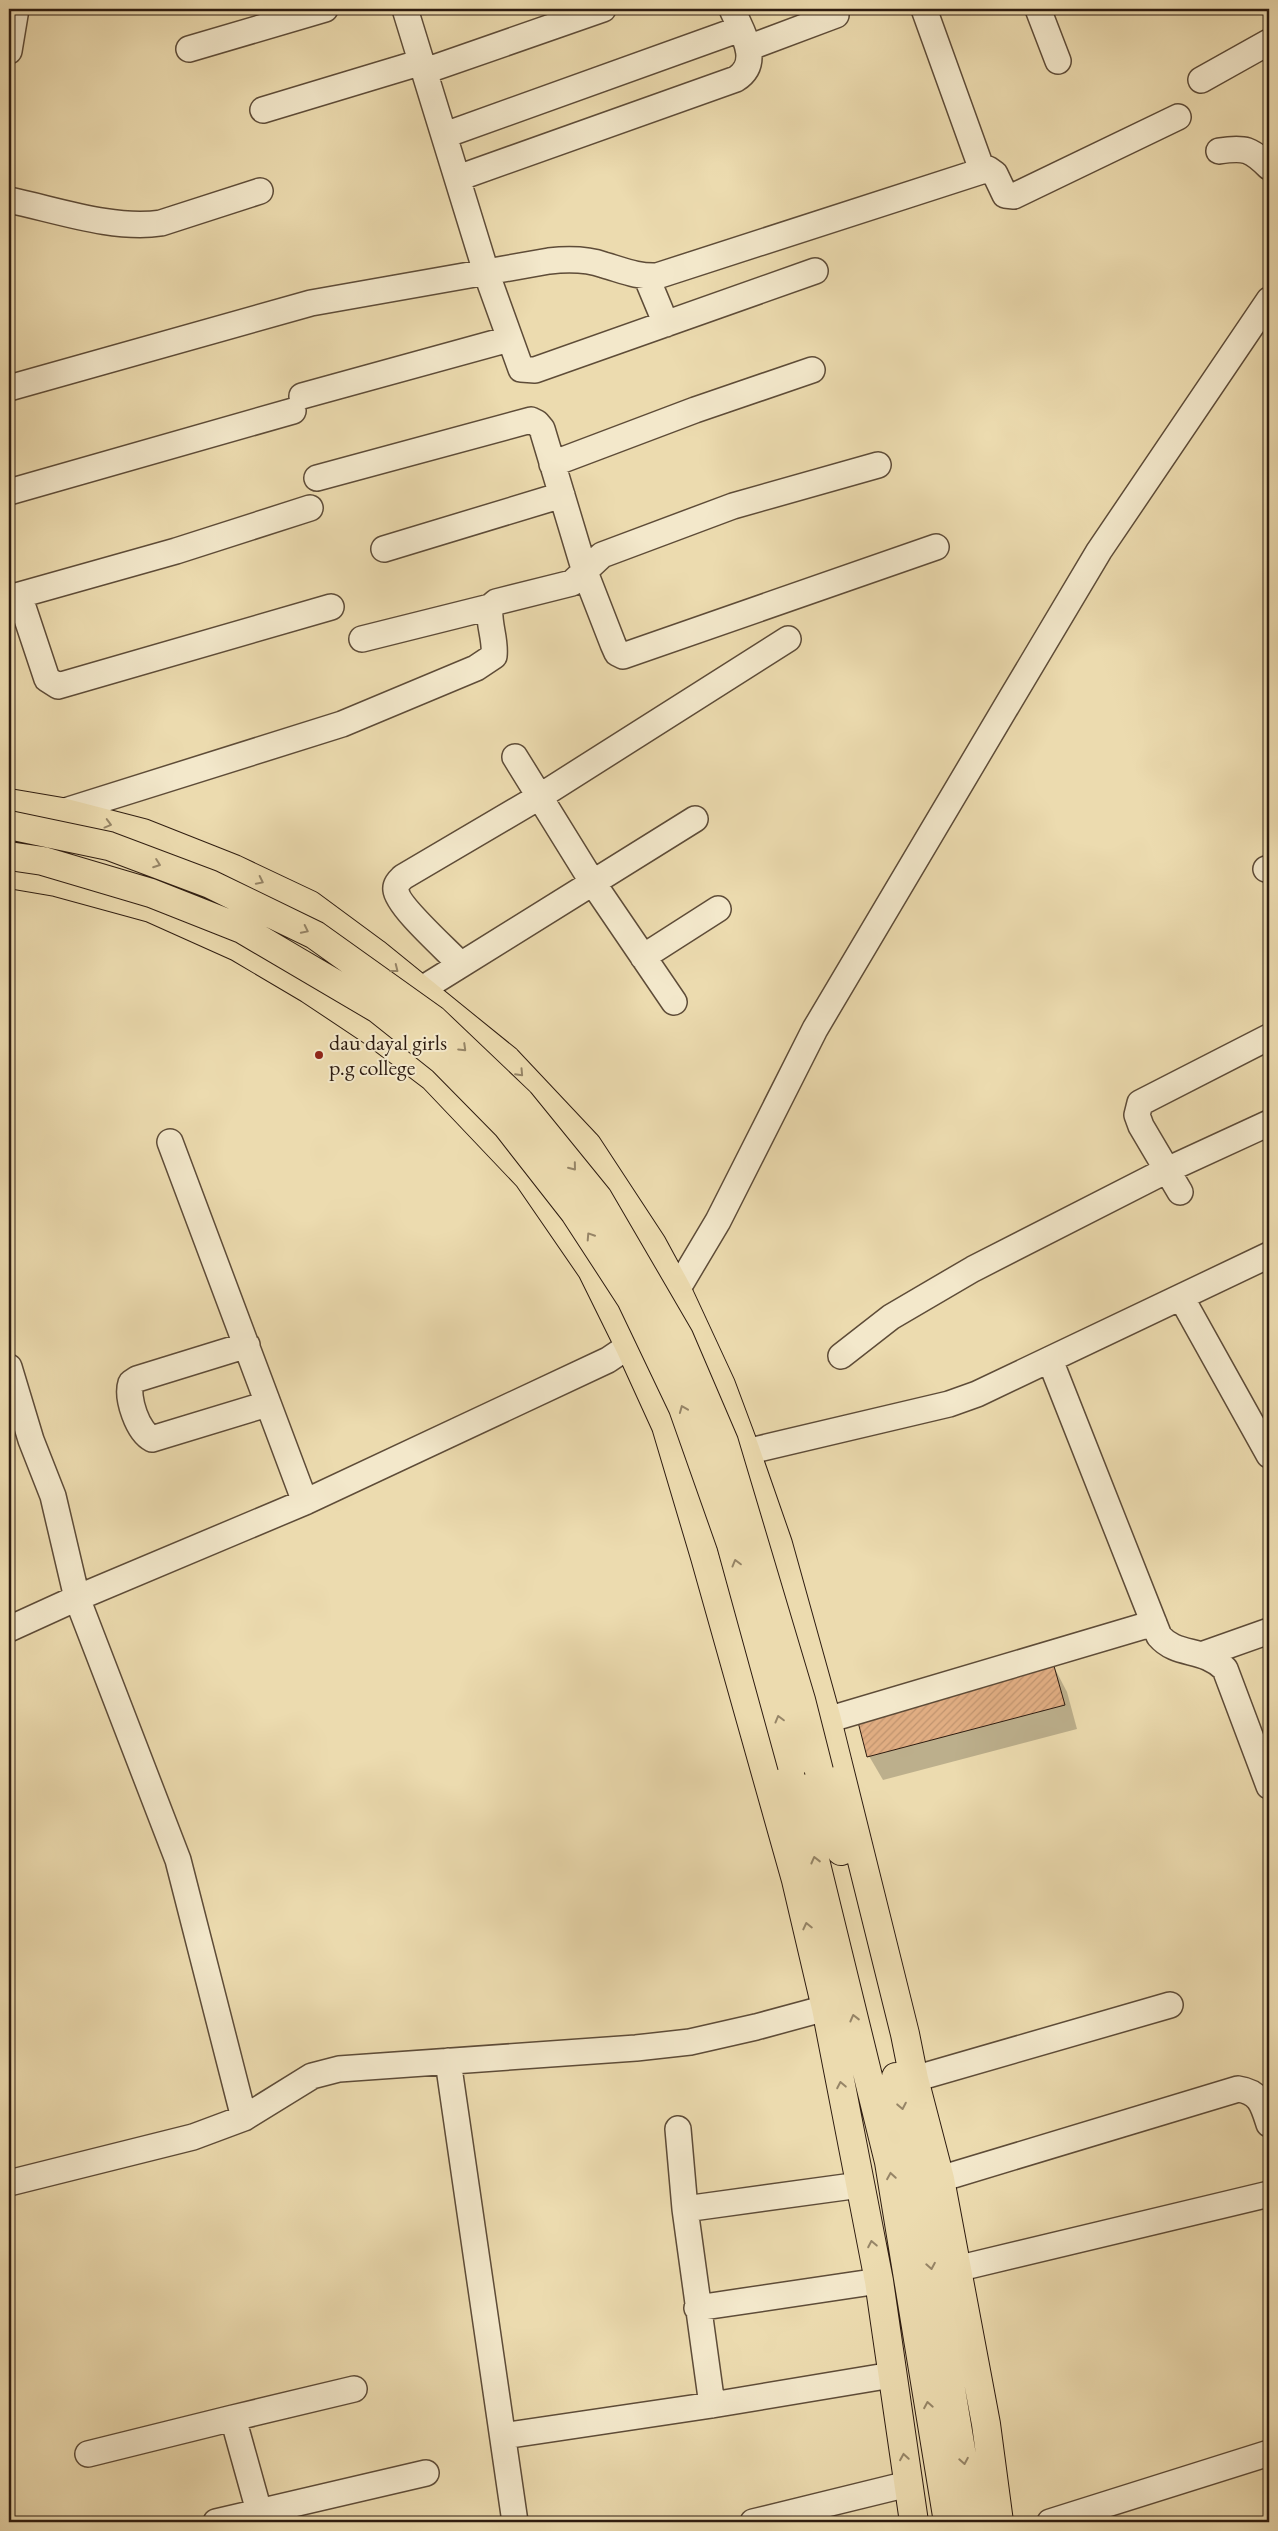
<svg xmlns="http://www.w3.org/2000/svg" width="1278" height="2531" viewBox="0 0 1278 2531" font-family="'EB Garamond',serif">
  <defs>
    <pattern id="building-hatch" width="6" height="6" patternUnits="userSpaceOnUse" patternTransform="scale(1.25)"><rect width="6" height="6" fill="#e0ad82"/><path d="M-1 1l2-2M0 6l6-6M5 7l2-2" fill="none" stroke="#c0946f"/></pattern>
  </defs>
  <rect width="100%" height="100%" fill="#ecdbaf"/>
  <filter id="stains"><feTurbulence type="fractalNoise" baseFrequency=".004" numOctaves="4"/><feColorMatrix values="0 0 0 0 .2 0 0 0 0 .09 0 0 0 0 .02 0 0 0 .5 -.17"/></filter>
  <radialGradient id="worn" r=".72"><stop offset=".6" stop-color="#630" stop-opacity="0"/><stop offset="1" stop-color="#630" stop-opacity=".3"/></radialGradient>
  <path fill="#0003" d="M1054,1667L1067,1692L1077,1729L883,1780L869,1756Z"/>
  <path fill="url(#building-hatch)" stroke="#2e1c10" d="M1054,1666L1065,1705L867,1757L857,1718Z"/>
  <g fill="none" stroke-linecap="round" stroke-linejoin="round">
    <defs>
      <path id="minor" d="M405,9L486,272L521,369L535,370L815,271
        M924,9L982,170
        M1038,9L1058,61
        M748,48L836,15
        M189,49L325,9
        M9,51L16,9
        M425,71L603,9
        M1201,80L1269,42
        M263,110L422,62
        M445,135L740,29
        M1219,151C1245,147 1251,149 1269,167
        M458,178L736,79C763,62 741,31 732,9
        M9,200C57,210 113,230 161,223L260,191
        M646,276L666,324
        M9,388L311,303L549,261C567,259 587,259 604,265C622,270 637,277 657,276L988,169L995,174L1005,195L1014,196L1178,117
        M302,396L509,339
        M552,464L695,410L812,370
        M317,478L531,420L537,423L542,429L585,572L613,644L617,653L623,656L936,547
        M9,492L293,411
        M384,549L562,495
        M19,595L47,679L58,686L331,607
        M9,598L176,551L310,508
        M362,639L490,607
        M515,757L593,883L674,1002
        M62,812L342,724L476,668L494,656C496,639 488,624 490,607L496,602L572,583L602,555L733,506L878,465
        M1266,869L1269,868
        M643,957L718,909
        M460,964C447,950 397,906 396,890C395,884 400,880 403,877L539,797L788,639
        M422,989L695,819
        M170,1142L305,1502
        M1180,1192L1141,1126L1137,1115L1140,1103L1269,1037
        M1181,1297L1269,1455
        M668,1305L718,1221L815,1029L1009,702L1099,551L1269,300
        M247,1345L137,1379L131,1383C126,1398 138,1432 152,1439L267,1404
        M841,1356L891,1317L973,1269L1167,1170L1269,1123
        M1050,1360L1159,1636C1177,1657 1203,1647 1225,1669L1269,1786
        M9,1367L31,1440L53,1496L77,1598L178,1860L244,2118
        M746,1452L949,1404L977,1394L1269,1255
        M9,1629L77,1598L305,1502L608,1360L645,1335
        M1204,1654L1269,1631
        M827,1720L1154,1623
        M448,2061L515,2522
        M914,2079L1170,2005
        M678,2129L685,2209L712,2405
        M940,2179L1238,2089C1260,2092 1263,2105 1269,2124
        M9,2183L193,2137L244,2118L312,2076L339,2069L636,2048L690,2042L756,2027L826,2008
        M685,2209L860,2185
        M956,2269L1269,2194
        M697,2308L879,2281
        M233,2418L354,2389
        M503,2436L712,2405L892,2375
        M88,2454L233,2418L262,2522
        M216,2522L426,2473
        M753,2522L908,2484
        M1050,2522L1269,2453"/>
      <path id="major" d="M9,803L62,812L143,833L234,869L310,905L375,953L507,1060L587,1145L652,1244L677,1290L721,1385L746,1452L778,1544L827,1720L905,2034L914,2079L940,2179L986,2424L999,2522
        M9,874L56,882L151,908L238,947L309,989L375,1033L433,1077L528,1177L592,1270L630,1347L666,1426L705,1557L796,1880L826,2008L879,2281L914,2522
        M792,1766L889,2162L948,2522
        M819,1771L841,1851
        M896,2077L912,2154L973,2522"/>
    </defs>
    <use href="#minor" stroke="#5e4c38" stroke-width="28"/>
    <use href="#major" stroke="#2e1c10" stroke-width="30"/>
    <use href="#minor" stroke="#f3e8cb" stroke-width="25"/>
    <use href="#major" stroke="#ecdbaf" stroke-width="28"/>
    <defs>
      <path id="major-bridge" d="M9,825L109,846L210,884L315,935L434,1020L520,1102L598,1198L679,1337L724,1442L801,1700L819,1771
        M9,856L43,861L151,893L242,929L378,1009L442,1060L507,1126L575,1213L631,1299L683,1408L731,1544L792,1766"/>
    </defs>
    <use href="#major-bridge" stroke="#2e1c10" stroke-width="30" stroke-linecap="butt"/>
    <use href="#major-bridge" stroke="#ecdbaf" stroke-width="28"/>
  </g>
  <defs><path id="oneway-chevron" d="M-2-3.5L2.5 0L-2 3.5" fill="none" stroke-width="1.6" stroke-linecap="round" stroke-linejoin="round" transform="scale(1.25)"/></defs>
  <g stroke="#968567">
    <use href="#oneway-chevron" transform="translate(108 824) rotate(15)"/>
    <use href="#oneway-chevron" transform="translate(157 864) rotate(20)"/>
    <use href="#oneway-chevron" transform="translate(260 881) rotate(26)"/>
    <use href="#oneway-chevron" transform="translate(305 930) rotate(26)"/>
    <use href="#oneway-chevron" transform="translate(395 969) rotate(38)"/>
    <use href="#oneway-chevron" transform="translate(463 1048) rotate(44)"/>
    <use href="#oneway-chevron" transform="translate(520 1073) rotate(47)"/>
    <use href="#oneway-chevron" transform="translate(573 1167) rotate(51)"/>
    <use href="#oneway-chevron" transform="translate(590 1236) rotate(-123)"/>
    <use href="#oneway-chevron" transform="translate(683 1409) rotate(-112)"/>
    <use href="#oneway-chevron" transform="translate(736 1563) rotate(-105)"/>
    <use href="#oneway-chevron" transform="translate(779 1719) rotate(-105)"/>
    <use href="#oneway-chevron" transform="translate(815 1860) rotate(-104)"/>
    <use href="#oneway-chevron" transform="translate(807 1926) rotate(-103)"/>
    <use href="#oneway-chevron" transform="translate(854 2018) rotate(-104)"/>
    <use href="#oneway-chevron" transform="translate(841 2085) rotate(-101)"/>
    <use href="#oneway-chevron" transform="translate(902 2106) rotate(79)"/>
    <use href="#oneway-chevron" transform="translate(891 2176) rotate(-99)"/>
    <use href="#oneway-chevron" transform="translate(872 2244) rotate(-101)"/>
    <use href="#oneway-chevron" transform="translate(931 2266) rotate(80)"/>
    <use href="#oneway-chevron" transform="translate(928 2405) rotate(-100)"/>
    <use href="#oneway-chevron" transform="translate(904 2457) rotate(-99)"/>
    <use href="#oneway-chevron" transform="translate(964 2461) rotate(80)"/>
  </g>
  <circle fill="#8f2418" stroke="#f3e8cb" stroke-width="2" cx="319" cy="1055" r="5"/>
  <g text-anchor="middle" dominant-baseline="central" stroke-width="4" stroke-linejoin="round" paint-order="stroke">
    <g font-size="22" fill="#2e1c10" stroke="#f3e8cb" text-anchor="start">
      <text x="329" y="1042">dau dayal girls<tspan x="329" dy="25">p.g college</tspan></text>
    </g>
  </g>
  <rect width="1278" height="2531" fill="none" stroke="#ecdbaf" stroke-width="30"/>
  <rect x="10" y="10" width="1258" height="2511" fill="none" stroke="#2e1c10" stroke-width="2.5"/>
  <rect x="15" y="15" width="1248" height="2501" fill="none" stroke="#2e1c10"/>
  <rect width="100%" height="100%" filter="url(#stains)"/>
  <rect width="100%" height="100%" fill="url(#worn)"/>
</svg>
